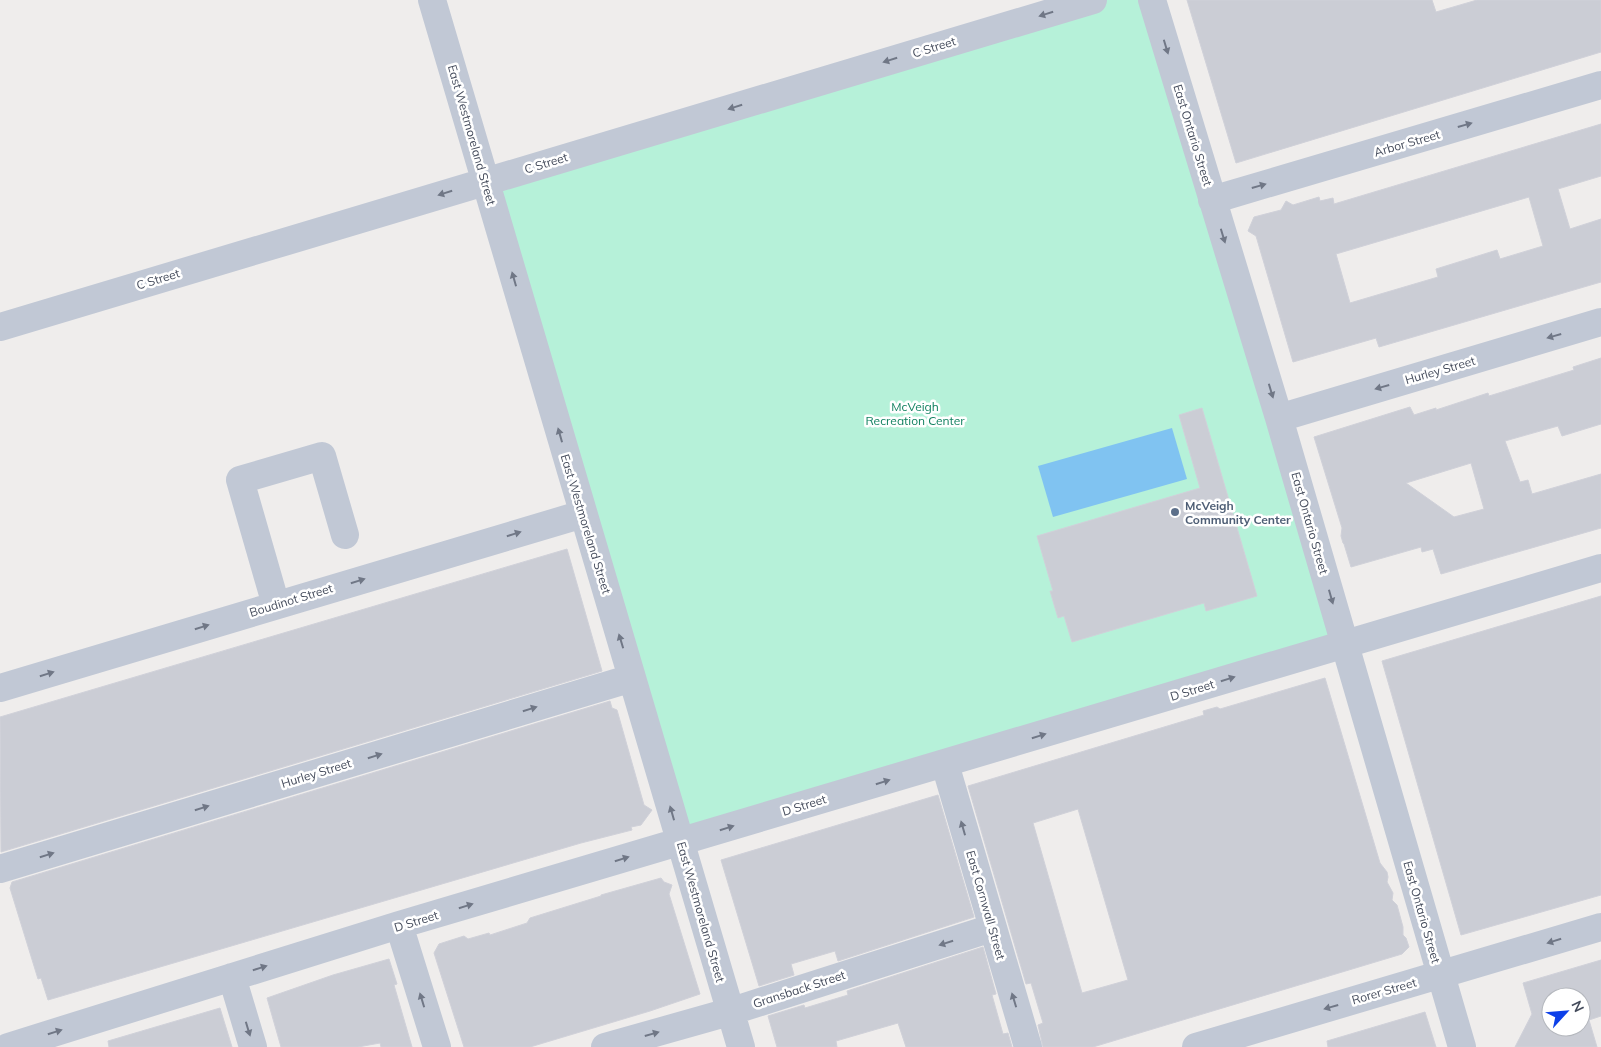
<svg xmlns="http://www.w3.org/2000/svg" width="1601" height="1047" viewBox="0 0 1601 1047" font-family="Mulish,sans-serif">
  <rect width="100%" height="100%" fill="#efedec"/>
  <path fill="#b6f1d9" d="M1093,0H1152L1345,645L681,842L485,181Z"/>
  <path fill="#80c3f1" d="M1172,428L1187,479L1053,517L1038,466Z"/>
  <path fill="#cbcdd5" stroke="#d0d1d9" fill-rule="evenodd" d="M1187,0H1432L1436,12L1477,0H1601V52L1236,163Z
    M1601,124V176L1558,189L1570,229L1601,219V282L1379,347L1376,338L1293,362L1256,236L1248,231L1254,217L1281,210L1286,201L1293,205L1319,197L1320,201L1333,198L1334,204ZM1529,197L1543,246L1500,259L1497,250L1436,269L1438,277L1350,303L1336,254Z
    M1601,358V424L1562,436L1558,426L1505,441L1520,482L1528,480L1532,494L1601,474V528L1441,574L1433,549L1422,552L1421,547L1351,567L1344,544L1343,543L1341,536L1342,528L1314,437L1410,407L1414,415L1436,408V410L1488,393L1489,396L1574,370L1573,367ZM1471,463L1484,509L1454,517L1406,483Z
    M1202,408L1257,596L1206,611L1204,603L1072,642L1064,616L1058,618L1050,591H1053L1037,536L1200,488L1179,415Z
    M567,549L602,671L1,852L0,717Z
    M1601,596V895L1461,935L1382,661Z
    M1325,678L1380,863L1387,872L1388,877L1387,882L1393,893L1392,900L1397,905L1403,927V935L1406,938L1409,947L1402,954L1093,1047H1043L1038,1025L1043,1023L1031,983L1026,984L968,786L1204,715L1203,711L1217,707L1220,709ZM1078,809L1128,980L1082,993L1033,823Z
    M610,701L612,708L617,710L644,805L652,810L641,825L631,827L632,830L581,843L48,1000L41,978L38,979L10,888L12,882Z
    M938,795L974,917L838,961L835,951L791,964L794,975L759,986L721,860Z
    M661,878L664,882L672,885L669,894L700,994L650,1011L530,1047H464L434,953L439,944L464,936L468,939L489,933L490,935L527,923L530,918L601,896V895Z
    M983,947L996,994L992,995L1003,1034L1008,1033L1012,1047H906L898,1023L836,1041L837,1047H777L768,1016L804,1005L805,1008L848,995L847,991Z
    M389,959L397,984L394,985L412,1047H381L380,1043L358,1047H281L267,998L333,975Z
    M1601,960V1016L1589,1020L1597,1047H1515L1532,1014L1523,983ZM1551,997H1581V1027H1551Z
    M220,1008L232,1047H109L108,1041Z
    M1425,1012L1436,1047H1328L1327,1041Z"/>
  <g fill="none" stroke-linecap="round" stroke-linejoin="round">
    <path stroke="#c1c8d5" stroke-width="28" d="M432,0L741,1047
      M1152,0L1279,418L1462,1047
      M1212,200L1601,85
      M0,327L1093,0
      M1279,418L1601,322
      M276,605L240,480L322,456L345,535
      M0,688L583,514
      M945,764L1028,1047
      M0,869L632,678
      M399,925L437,1047
      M232,977L253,1047
      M8,1047L399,925L1601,568
      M605,1047L729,1012L992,928
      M1196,1047L1601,927"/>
  </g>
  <defs><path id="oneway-solid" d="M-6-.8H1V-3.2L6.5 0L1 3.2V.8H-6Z" transform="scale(1.25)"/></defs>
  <g fill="#707786">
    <use href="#oneway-solid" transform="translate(1046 14) rotate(163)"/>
    <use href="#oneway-solid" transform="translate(1166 47) rotate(73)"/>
    <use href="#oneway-solid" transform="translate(890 60) rotate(163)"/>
    <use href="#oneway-solid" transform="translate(735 107) rotate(163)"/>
    <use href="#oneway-solid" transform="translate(1465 125) rotate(-16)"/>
    <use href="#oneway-solid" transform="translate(1259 186) rotate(-16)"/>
    <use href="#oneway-solid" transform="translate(445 193) rotate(163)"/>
    <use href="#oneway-solid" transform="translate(1223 236) rotate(73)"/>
    <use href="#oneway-solid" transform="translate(514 279) rotate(-106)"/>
    <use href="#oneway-solid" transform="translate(1554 336) rotate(164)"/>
    <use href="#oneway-solid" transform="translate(1382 387) rotate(164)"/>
    <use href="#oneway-solid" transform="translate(1271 391) rotate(73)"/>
    <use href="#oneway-solid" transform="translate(560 435) rotate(-106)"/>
    <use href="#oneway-solid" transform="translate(514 534) rotate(-17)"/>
    <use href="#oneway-solid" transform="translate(358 581) rotate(-17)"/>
    <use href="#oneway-solid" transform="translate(1331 597) rotate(74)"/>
    <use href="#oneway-solid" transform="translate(202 627) rotate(-17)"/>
    <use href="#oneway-solid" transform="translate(621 641) rotate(-107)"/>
    <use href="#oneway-solid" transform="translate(47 674) rotate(-17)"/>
    <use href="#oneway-solid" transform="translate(1228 679) rotate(-17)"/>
    <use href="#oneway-solid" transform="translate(530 709) rotate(-17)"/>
    <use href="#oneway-solid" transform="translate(1039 736) rotate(-17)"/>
    <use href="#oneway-solid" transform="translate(375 756) rotate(-17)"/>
    <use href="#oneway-solid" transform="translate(883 782) rotate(-17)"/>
    <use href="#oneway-solid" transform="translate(202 808) rotate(-17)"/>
    <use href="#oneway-solid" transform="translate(672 813) rotate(-106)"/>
    <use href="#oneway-solid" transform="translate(727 828) rotate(-17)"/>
    <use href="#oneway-solid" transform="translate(963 828) rotate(-106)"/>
    <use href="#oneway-solid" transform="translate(47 855) rotate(-17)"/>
    <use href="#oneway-solid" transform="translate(622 859) rotate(-17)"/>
    <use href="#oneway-solid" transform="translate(466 906) rotate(-17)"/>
    <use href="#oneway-solid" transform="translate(1554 941) rotate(163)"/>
    <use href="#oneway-solid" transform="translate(946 943) rotate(162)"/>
    <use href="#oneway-solid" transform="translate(260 968) rotate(-17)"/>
    <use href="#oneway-solid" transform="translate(422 1000) rotate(-107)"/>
    <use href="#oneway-solid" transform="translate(1014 1000) rotate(-107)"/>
    <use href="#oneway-solid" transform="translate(1331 1007) rotate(164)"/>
    <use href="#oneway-solid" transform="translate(248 1029) rotate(73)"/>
    <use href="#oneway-solid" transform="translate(55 1032) rotate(-17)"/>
    <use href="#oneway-solid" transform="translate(652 1034) rotate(-16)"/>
  </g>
  <circle fill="#5c6f8a" stroke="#fff" stroke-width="2" cx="1175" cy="512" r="5"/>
  <g text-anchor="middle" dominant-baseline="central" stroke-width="5" stroke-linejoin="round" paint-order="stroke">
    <g font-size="12" fill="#444b5b" stroke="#fff">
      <text transform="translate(934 47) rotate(-17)">C Street</text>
      <text transform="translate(472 135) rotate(74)">East Westmoreland Street</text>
      <text transform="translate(1193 135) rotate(73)">East Ontario Street</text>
      <text transform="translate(1407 143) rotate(-16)">Arbor Street</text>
      <text transform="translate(546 163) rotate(-17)">C Street</text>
      <text transform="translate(158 279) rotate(-17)">C Street</text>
      <text transform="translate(1440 370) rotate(-16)">Hurley Street</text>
      <text transform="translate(1310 523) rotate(74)">East Ontario Street</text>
      <text transform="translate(586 524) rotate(73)">East Westmoreland Street</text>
      <text transform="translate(291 600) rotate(-17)">Boudinot Street</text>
      <text transform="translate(1192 690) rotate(-17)">D Street</text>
      <text transform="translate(316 773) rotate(-17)">Hurley Street</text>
      <text transform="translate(804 805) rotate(-17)">D Street</text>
      <text transform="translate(986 905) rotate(74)">East Cornwall Street</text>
      <text transform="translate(701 912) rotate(74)">East Westmoreland Street</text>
      <text transform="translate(1422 912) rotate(74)">East Ontario Street</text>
      <text transform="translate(416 921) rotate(-17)">D Street</text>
      <text transform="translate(799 989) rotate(-18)">Gransback Street</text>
      <text transform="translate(1384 991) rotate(-16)">Rorer Street</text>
    </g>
    <g font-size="12" fill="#10805f" stroke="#fff">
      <text x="915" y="406">McVeigh<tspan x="915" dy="14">Recreation Center</tspan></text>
    </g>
    <g font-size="12" font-weight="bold" fill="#4e5e75" stroke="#fff" text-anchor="start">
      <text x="1185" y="505">McVeigh<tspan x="1185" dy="14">Community Center</tspan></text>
    </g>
  </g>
  <g transform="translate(1566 1012) rotate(64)"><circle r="24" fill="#ffffff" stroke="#b4b7bd"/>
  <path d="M0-4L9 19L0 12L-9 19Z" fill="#0d40e9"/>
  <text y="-8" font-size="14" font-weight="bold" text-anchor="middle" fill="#444b5b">N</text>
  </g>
</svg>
